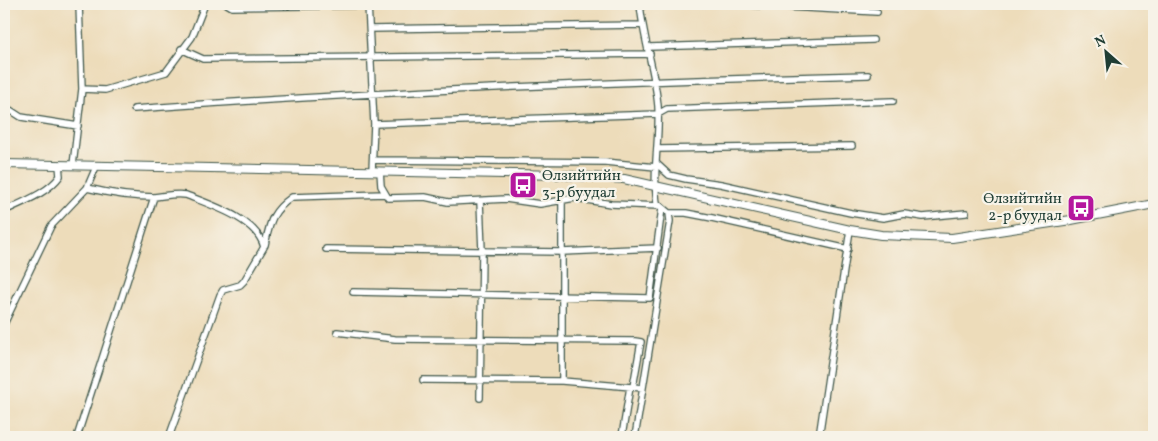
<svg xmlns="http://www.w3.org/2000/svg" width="1158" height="441" viewBox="0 0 1158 441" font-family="Vollkorn,serif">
  <rect width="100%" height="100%" fill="#f7f3e8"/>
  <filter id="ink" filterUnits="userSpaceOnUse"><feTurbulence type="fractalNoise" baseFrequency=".02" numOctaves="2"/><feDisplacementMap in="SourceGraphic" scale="10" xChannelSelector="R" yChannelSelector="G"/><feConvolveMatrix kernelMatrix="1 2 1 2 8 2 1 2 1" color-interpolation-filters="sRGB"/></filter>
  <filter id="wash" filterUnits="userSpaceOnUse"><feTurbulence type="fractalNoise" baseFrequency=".0096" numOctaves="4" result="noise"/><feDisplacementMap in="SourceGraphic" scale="20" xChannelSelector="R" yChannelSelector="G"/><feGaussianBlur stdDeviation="1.12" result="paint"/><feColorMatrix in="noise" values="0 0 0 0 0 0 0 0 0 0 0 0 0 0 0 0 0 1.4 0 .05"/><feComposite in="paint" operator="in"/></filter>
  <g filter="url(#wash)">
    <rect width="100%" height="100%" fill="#eddcba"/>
  </g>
  <g filter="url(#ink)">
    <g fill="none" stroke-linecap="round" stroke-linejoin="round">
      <defs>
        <path id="minor" d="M227,4L232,7L456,4
          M368,4L374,124L372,171
          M733,4L877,12
          M370,29L642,25
          M649,47L873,40
          M181,49L203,59L650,54
          M82,89L105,90L166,72L192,37L205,4
          M4,106L21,117L78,126
          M134,109C378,91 623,81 868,75
          M374,124L658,114L667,109L893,101
          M657,149L852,146
          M374,160L605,162L656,167
          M656,163L669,175L686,179L721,184L851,213L883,218L904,214L923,217L966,213
          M73,165L82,89L79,4
          M380,171L381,186L388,198L425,197L448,202L506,199L540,204L575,198L611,204L659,206
          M87,188C108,193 132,197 154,197C165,196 175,193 186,195C211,205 257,219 264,247L244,281L240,285L223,290L220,295L169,437
          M562,200V381
          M480,201L482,251L480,398
          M4,211C23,202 48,193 60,176L59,165
          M669,213H686L712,218L848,249
          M265,245C270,222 271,212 292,197L384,194
          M326,249L562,252L658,248
          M353,292L650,298L662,208
          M4,324L51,226L87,188L96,167
          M337,332L395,339L635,341L641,342L633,387
          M423,380L562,381L643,388
          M77,437L154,197
          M616,437L622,436L630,387
          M635,437L670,221L669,213L657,203C652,171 660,139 658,106C655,71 643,38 640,4
          M819,437L850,230"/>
        <path id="major" d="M4,164L560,175L624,179L850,230L881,235L952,238L1071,220L1154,204"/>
      </defs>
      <use href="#minor" stroke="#3e5548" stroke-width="8"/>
      <use href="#major" stroke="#3e5548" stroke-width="10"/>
      <use href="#minor" stroke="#fff" stroke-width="5.5"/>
      <use href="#major" stroke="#fff" stroke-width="8"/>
    </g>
  </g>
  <defs>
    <symbol id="bus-square" viewBox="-11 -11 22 22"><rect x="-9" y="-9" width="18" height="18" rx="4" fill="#b5179e" stroke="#f7f3e8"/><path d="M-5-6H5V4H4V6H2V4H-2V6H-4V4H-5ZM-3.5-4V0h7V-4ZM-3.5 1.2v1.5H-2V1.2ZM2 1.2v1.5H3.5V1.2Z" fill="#fff"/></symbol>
  </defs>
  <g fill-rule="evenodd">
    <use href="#bus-square" x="507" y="169" width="32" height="32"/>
    <use href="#bus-square" x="1065" y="192" width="32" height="32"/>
  </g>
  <g text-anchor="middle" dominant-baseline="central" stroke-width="4.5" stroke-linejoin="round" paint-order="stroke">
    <g font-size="15" fill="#1f3d34" stroke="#f7f3e8" text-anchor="start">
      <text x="542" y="176">Өлзийтийн<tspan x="542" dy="17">3-р буудал</tspan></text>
      <text x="1062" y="199" text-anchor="end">Өлзийтийн<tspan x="1062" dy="17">2-р буудал</tspan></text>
    </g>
  </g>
  <rect width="1158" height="441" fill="none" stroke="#f7f3e8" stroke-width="20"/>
  <g transform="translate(1106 52) rotate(333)" stroke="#f7f3e8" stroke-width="4" paint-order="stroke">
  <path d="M0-4L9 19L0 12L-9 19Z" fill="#1f3d34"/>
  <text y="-8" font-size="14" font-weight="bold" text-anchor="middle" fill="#1f3d34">N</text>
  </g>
</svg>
